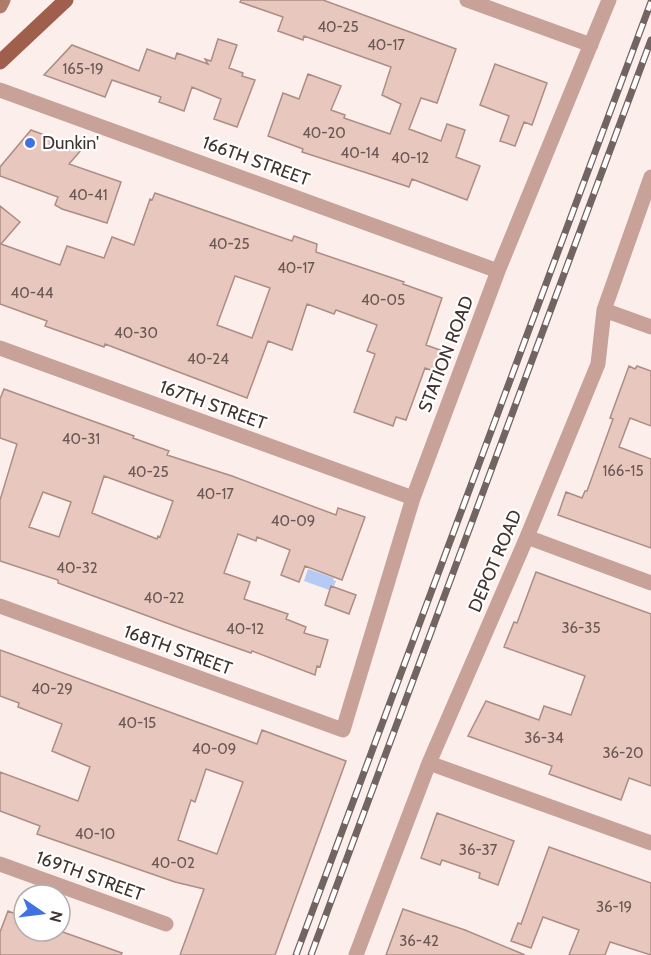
<svg xmlns="http://www.w3.org/2000/svg" width="651" height="955" viewBox="0 0 651 955" font-family="Cabin,sans-serif">
  <rect width="100%" height="100%" fill="#fcefeb"/>
  <path fill="#b5caf4" d="M308,569L334,578L333,580L336,581L334,586L331,585L329,590L304,581Z"/>
  <path fill="#e8c7be" stroke="#ac8d84" stroke-width="1.5" fill-rule="evenodd" d="M241,0H323L456,49L437,103L421,98L409,129L441,141L447,124L465,130L456,157L480,166L467,200L412,179L409,187L367,173L302,152L303,149L268,136L283,93L299,99L308,74L341,86L331,110L345,115L344,118L390,134L401,104L382,95L391,67L304,36L303,40L278,31L283,17L240,2Z
    M218,39L237,45L229,68L243,73L242,76L255,80L237,127L214,119L221,99L192,87L184,111L159,102L161,97L112,80L105,97L44,75L72,45L139,71L147,49L175,59L177,53L208,64L205,59L211,61Z
    M495,64L547,83L532,125L524,122L515,146L500,141L509,116L480,105Z
    M31,130L82,149L69,164L121,182L107,223L62,209L55,205L58,197L0,176V167Z
    M155,193L292,241L294,236L317,244L316,252L404,282L403,284L442,298L426,345L440,350L433,371L425,368L406,420L396,417L393,426L354,412L375,354L367,351L377,325L336,310L334,314L307,304L292,350L268,341L247,398L105,344L104,347L45,326L47,321L0,304V206L20,222L1,244L60,265L67,246L104,258L112,237L134,245L150,199L152,200ZM235,276L270,288L252,338L217,325Z
    M629,366L635,369L637,366L651,371V426L630,418L619,447L651,459V548L558,515L566,492L582,498L585,491H587L613,419L610,418Z
    M4,389L134,436L133,438L169,451L167,455L232,476L336,515L338,508L365,517L342,580L305,566L299,582L281,575L290,550L257,537L256,541L238,534L224,573L250,582L244,599L288,614L286,619L306,627L304,633L328,640L320,667L317,666L315,675L252,651L251,653L183,629L58,583V580L0,561V500L17,444L0,438V399ZM104,476L173,501L160,537L158,536L157,539L92,513ZM43,492L71,502L59,537L29,527Z
    M536,572L651,614V786L629,778L621,800L549,774L552,766L468,736L486,701L539,720L544,706L571,715L585,676L504,647L514,622L517,623Z
    M331,586L356,595L349,614L325,605Z
    M0,650L257,744L262,730L346,761L275,955H180L204,889L175,882L37,834L40,826L0,811V772L78,801L90,767L52,751L62,724L18,707L19,703L0,696ZM206,769L243,782L217,854L178,840L191,800L195,802Z
    M437,813L514,841L498,885L479,878L480,873L442,860L440,865L421,858Z
    M549,847L651,883V955L610,942L605,955H569L579,930L543,917L531,948L511,941L518,923L521,924Z
    M403,909L465,930L525,955H386Z
    M8,911L24,917V931H60L122,953L121,955H0V932Z"/>
  <g fill="none" stroke-linecap="round" stroke-linejoin="round">
    <path stroke="#c8a298" stroke-width="15" d="M467,0L591,45
      M0,90L498,271
      M604,310L651,327
      M0,348L413,498
      M527,537L651,583
      M0,606L343,730L413,498L498,271L609,0
      M429,763L651,843
      M0,864L166,924
      M356,955L429,763L527,537L598,364L604,310L651,177"/>
    <path stroke="#b17b6c" stroke-width="15" d="M0,6L3,0"/>
    <path stroke="#a05f4d" stroke-width="15" d="M0,62L66,0"/>
    <defs>
      <path id="rail" d="M296,955L651,2
        M311,955L651,40"/>
    </defs>
    <use href="#rail" stroke="#716461" stroke-width="7"/>
    <use href="#rail" stroke="#fff" stroke-width="4.5" stroke-dasharray="14" stroke-linecap="butt"/>
  </g>
  <circle fill="#4071e2" stroke="#fff" stroke-width="2" cx="30" cy="143" r="6"/>
  <g text-anchor="middle" dominant-baseline="central" stroke-width="4.5" stroke-linejoin="round" paint-order="stroke">
    <g font-size="15" fill="#6a5854">
      <text x="338" y="27">40-25</text>
      <text x="386" y="45">40-17</text>
      <text x="83" y="69">165-19</text>
      <text x="324" y="133">40-20</text>
      <text x="360" y="153">40-14</text>
      <text x="410" y="158">40-12</text>
      <text x="88" y="195">40-41</text>
      <text x="229" y="244">40-25</text>
      <text x="296" y="268">40-17</text>
      <text x="32" y="293">40-44</text>
      <text x="383" y="300">40-05</text>
      <text x="136" y="333">40-30</text>
      <text x="208" y="359">40-24</text>
      <text x="81" y="439">40-31</text>
      <text x="623" y="471">166-15</text>
      <text x="148" y="472">40-25</text>
      <text x="215" y="494">40-17</text>
      <text x="293" y="521">40-09</text>
      <text x="77" y="568">40-32</text>
      <text x="164" y="598">40-22</text>
      <text x="581" y="628">36-35</text>
      <text x="245" y="629">40-12</text>
      <text x="52" y="689">40-29</text>
      <text x="137" y="723">40-15</text>
      <text x="544" y="738">36-34</text>
      <text x="214" y="749">40-09</text>
      <text x="623" y="753">36-20</text>
      <text x="95" y="834">40-10</text>
      <text x="478" y="850">36-37</text>
      <text x="173" y="863">40-02</text>
      <text x="614" y="907">36-19</text>
      <text x="419" y="941">36-42</text>
    </g>
    <g font-size="18" fill="#403330" stroke="#fff" text-anchor="start">
      <text x="42" y="143">Dunkin'</text>
    </g>
    <g font-size="18" fill="#403330" stroke="#fff">
      <text transform="translate(256 161) rotate(20)">166TH STREET</text>
      <text transform="translate(446 354) rotate(-69)">STATION ROAD</text>
      <text transform="translate(213 405) rotate(20)">167TH STREET</text>
      <text transform="translate(495 561) rotate(-67)">DEPOT ROAD</text>
      <text transform="translate(178 650) rotate(20)">168TH STREET</text>
      <text transform="translate(90 876) rotate(20)">169TH STREET</text>
    </g>
  </g>
  <g transform="translate(42 913) rotate(104)"><circle r="28" fill="#ffffff" stroke="#b3adac" stroke-width="1.5"/>
  <path d="M0-4.5L10 22L0 15L-10 22Z" fill="#4071e2"/>
  <text y="-9" font-size="16" font-weight="bold" text-anchor="middle" fill="#403330">N</text>
  </g>
</svg>
